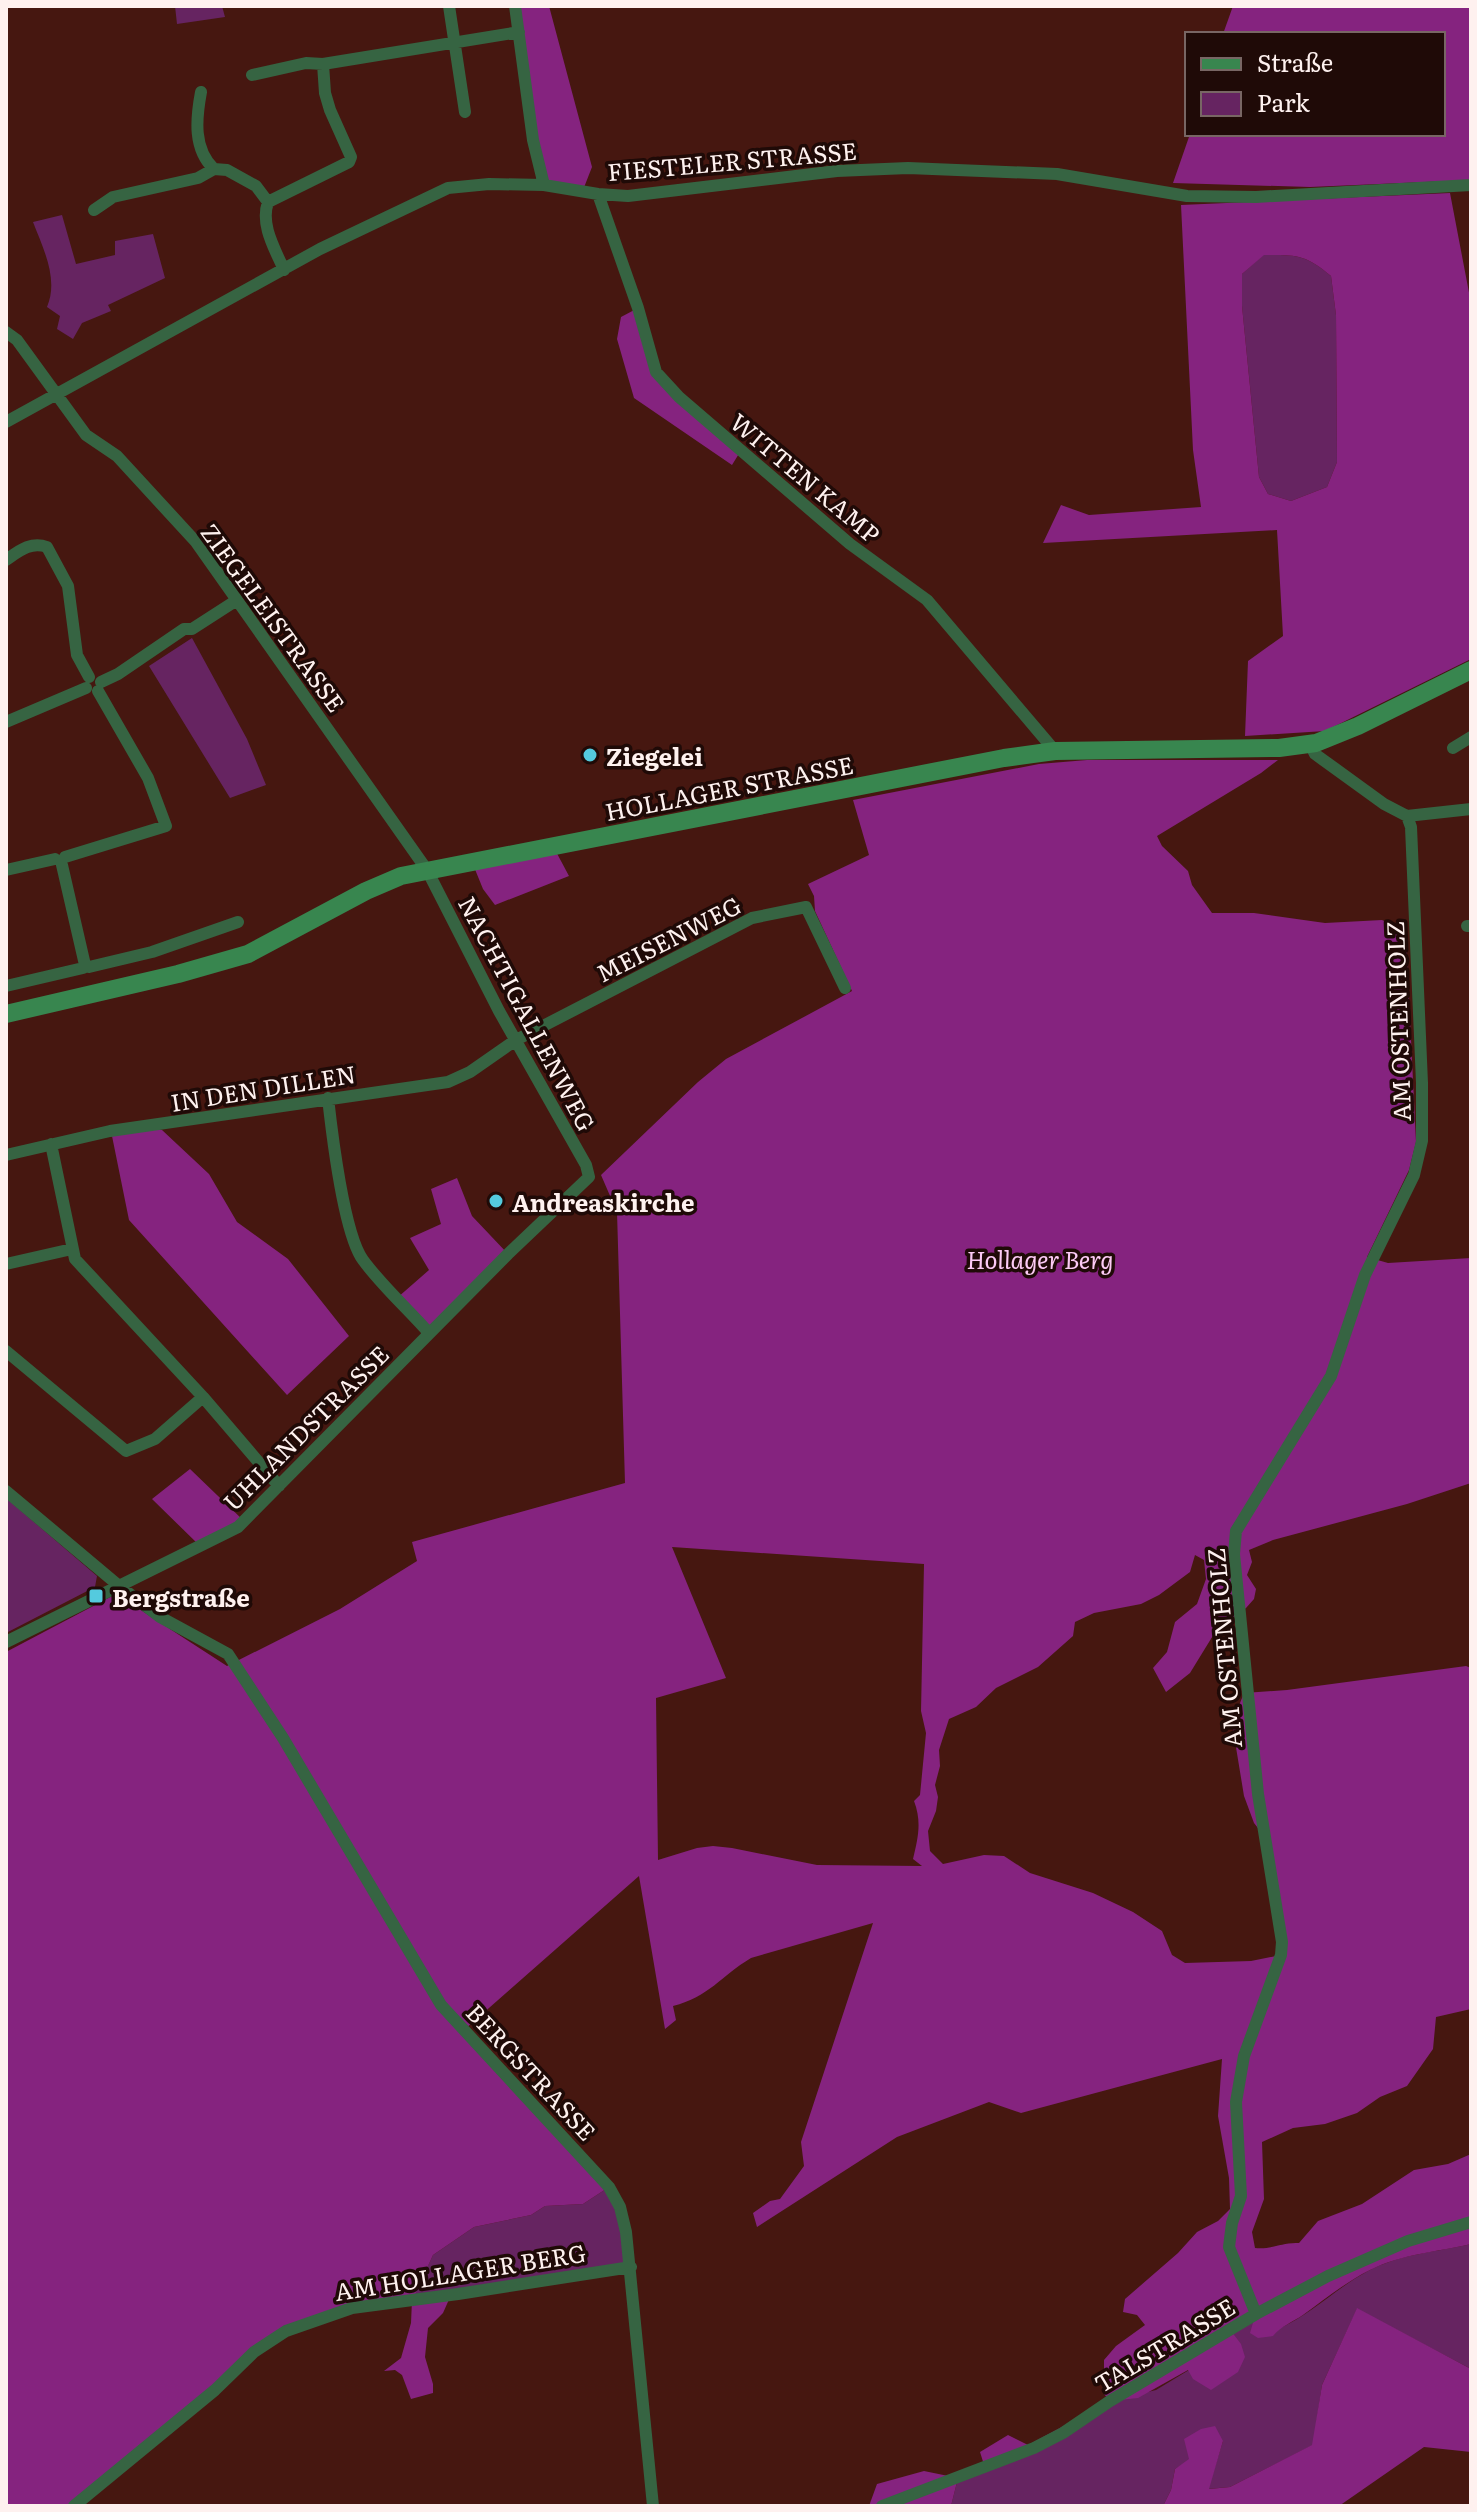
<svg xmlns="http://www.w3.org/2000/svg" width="1477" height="2512" viewBox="0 0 1477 2512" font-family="Literata,serif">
  <rect width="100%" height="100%" fill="#461710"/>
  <path fill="#662461" d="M175,6H222L225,17L177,24Z
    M62,215L76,264L115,255V241L153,234L165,278L108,305L111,311L82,323L73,339L57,329L60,316L47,307C59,279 43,248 33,222Z
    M1263,255C1296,255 1305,254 1331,276L1336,315L1337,462L1327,487L1291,501L1268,494L1259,477L1242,306V274Z
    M192,638L247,739L266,785L230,798L149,666Z
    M6,1498L97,1576L95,1587L6,1633Z
    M609,2187L631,2267L412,2300L433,2255L474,2227L531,2215L545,2206L583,2204Z
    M1471,2244V2369L1357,2309L1322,2385L1313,2445L1230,2487L1208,2489L1223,2441L1175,2469L1171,2490L1163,2506H951L958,2478L985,2468L1110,2401L1156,2390L1189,2370L1231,2331L1256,2314L1278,2329C1311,2315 1336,2288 1368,2271C1400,2254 1436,2252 1471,2244Z"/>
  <path fill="#85237f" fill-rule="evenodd" d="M515,6H549L592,167L583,190L544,185Z
    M1233,6H1471V180L1310,187L1173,183L1190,134H1443V34H1223Z
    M1450,193L1471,303V659L1325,731L1245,736L1248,661L1283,636L1277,530L1043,543L1061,505L1089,515L1201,507L1193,450L1181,205ZM1264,255C1296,255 1305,254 1331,276L1336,315L1337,462L1327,487L1291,501L1268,494L1259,477L1242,306V274Z
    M638,308L656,372L740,452L732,465L634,398L617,339L621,317Z
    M1087,760H1278L1261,773L1157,836L1162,846L1188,871L1192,885L1212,913H1254L1325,923L1382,920L1399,928L1406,937L1416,1142L1409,1170L1367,1257L1388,1263L1471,1258V1483L1407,1504L1273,1540L1249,1550L1252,1562L1247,1575L1256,1589L1254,1599L1246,1608L1217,1629L1190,1673L1166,1692L1153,1668L1167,1652L1175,1622L1197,1604L1206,1579L1204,1560L1195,1555L1190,1572L1159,1595L1141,1604L1094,1613L1075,1622L1073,1636L1038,1667L996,1688L976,1707L949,1719L939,1750L940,1766L935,1785L938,1797L936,1811L928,1831L930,1851L943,1864L984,1855L1004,1856L1030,1873L1093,1893L1133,1912L1162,1931L1172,1955L1185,1963L1251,1961L1281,1955L1265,1837L1254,1823L1244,1796L1232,1723L1244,1693L1287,1690L1466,1666L1471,1668V2009L1436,2017L1433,2049L1407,2086L1380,2097L1357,2113L1325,2124L1293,2128L1262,2142L1264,2199L1252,2232L1255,2248C1272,2250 1281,2242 1299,2243L1318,2221L1362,2204L1414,2170L1448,2164L1471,2154V2244C1437,2252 1402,2254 1370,2270C1346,2282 1325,2299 1303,2315C1293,2322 1281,2326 1273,2336L1258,2338L1250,2333L1255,2316L1231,2331L1241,2344L1245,2357L1238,2372L1211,2390L1193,2379L1188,2370L1138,2398L1110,2401L1104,2394V2360L1116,2346L1145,2325L1137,2315L1123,2312L1125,2299L1178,2253L1197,2232L1218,2221L1230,2209L1229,2178L1218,2116L1222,2059L1021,2113L989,2102L897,2137L757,2227L753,2213L770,2201L780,2199L804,2166L801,2142L873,1923L751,1958C721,1976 709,1997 673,2006L676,2020L665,2029L639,1876L464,2030L609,2187L583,2204L545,2206L531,2215L474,2227L433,2255L413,2299L451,2295L443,2313L428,2328L425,2357L433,2384V2393L411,2399L402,2375L395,2370L384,2371L401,2358L411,2323L412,2300L352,2308L286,2331L76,2506H6V1652L116,1594L227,1666L340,1609L417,1561L412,1542L625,1483L617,1212L601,1175L698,1082L726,1059L852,991L815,911L814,896L808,884L869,855L853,800L1039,764ZM672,1547L924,1564L921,1711L926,1733L920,1795L914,1801C922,1822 918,1838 913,1859L922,1866L817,1865L732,1848L713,1846L697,1848L658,1860L656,1698L726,1678Z
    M553,846L569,876L495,905L483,889L472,862Z
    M152,1128L162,1130L209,1174L237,1222L288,1259L349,1336L287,1395L129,1220L112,1136Z
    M457,1178L472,1216L508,1254L429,1333L397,1298L429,1270L410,1238L441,1224L431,1189Z
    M190,1469L244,1521L200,1546L152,1499Z
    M1357,2308L1471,2369V2452L1424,2447L1339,2506H1163L1171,2490L1175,2469L1189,2459L1184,2439L1201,2429L1215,2426L1223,2441L1209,2489L1230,2487L1312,2445L1322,2385Z
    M1008,2435L1034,2448L985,2468L980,2452Z
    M924,2471L958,2478L951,2506H869L877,2484Z"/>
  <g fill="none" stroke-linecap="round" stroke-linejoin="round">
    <path stroke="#366442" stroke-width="12" d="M449,6L465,112
      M515,6L533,140L544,185
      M252,75L306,63L323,64L519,32
      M201,92C196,119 193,149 214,169
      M598,194L638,308L656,372L679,397L850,544L927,600L1055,751
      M94,210L113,197L198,178L214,169L227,170L256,186L268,202
      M284,270C275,249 260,225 268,202L349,162L351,157L330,110L325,93L323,64
      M6,332L17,340L86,435L117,456L196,542L427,870L499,1011L586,1165L589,1177L508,1254L238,1527L6,1642
      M6,422L320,249L448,188L489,184L544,185L598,194L628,196L837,171L908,168L1057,174L1187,196L1256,197L1471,185
      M6,560C19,551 31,541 47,547L68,586L77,655L89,677
      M101,682L118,674L184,629H192L237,600
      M6,722L86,688
      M1310,744L1315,754L1384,804L1407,816L1471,809
      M1453,748L1471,737
      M65,857L166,826L148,778L98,691
      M62,865L85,965
      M6,870L55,859
      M1467,926H1471
      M89,967L152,952L238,922
      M6,986L83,968
      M328,1098C332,1134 344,1234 363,1260C382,1286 408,1309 429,1333
      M51,1144L75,1259L203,1397L279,1486
      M6,1155L110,1131L448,1082L470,1072L516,1040L752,918L806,907L845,988
      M6,1264L72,1249
      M6,1351L126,1451L155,1439L203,1397
      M6,1491L118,1585L160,1617L228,1654L283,1738L441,2005L609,2187L620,2207L626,2232L653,2506
      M1256,2314L1229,2247L1232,2223L1241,2196L1236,2102L1244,2056L1281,1955L1282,1942L1258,1794L1234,1554L1236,1531L1331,1376L1365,1275L1414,1175L1422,1141V1083L1411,827L1407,816
      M74,2506L215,2390L254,2352L286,2331L352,2308L458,2294L631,2267
      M882,2506L1034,2448L1063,2433L1110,2401L1256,2314L1328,2276L1408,2241L1471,2222"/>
    <path stroke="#38864f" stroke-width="18" d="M6,1014L178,974L248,954L366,891L401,876L1004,758L1055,751L1279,748L1316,743L1358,726L1471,670"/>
  </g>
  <g fill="#54cade" stroke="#1f0a07" stroke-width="3">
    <circle cx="590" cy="755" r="8"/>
    <circle cx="496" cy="1201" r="8"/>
    <rect x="88" y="1588" width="16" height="16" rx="4"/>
  </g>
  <g text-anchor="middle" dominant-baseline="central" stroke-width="7" stroke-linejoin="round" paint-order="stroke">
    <g font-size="24" fill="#fef1ef" stroke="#1f0a07">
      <text transform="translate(732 160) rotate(-5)">FIESTELER STRASSE</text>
      <text transform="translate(806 477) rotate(40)">WITTEN KAMP</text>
      <text transform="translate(274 617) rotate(54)">ZIEGELEISTRASSE</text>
      <text transform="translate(729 787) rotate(-11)">HOLLAGER STRASSE</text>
      <text transform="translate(668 938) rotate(-27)">MEISENWEG</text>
      <text transform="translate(528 1013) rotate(62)">NACHTIGALLENWEG</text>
      <text transform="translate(1397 1021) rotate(-92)">AM OSTENHOLZ</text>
      <text transform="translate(263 1087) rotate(-9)">IN DEN DILLEN</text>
      <text transform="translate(305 1427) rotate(-45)">UHLANDSTRASSE</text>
      <text transform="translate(1223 1648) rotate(-95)">AM OSTENHOLZ</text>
      <text transform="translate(532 2071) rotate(47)">BERGSTRASSE</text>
      <text transform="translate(460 2271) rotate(-9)">AM HOLLAGER BERG</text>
      <text transform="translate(1164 2344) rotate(-31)">TALSTRASSE</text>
    </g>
    <g font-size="24" font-weight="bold" fill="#fef1ef" stroke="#1f0a07" text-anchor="start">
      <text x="606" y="755">Ziegelei</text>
      <text x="512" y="1201">Andreaskirche</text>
      <text x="112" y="1596">Bergstraße</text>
    </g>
    <g font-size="24" font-style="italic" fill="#fccaf5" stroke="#1f0a07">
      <text x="1040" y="1258">Hollager Berg</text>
    </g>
  </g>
  <rect width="1477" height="2512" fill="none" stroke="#fef1ef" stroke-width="16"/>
  <rect x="1185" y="32" width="260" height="104" fill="#1f0a07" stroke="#786664" stroke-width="2"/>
  <rect x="1201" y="58" width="40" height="12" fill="#38864f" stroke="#786664" stroke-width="2"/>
  <text x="1257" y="72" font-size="24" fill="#fef1ef">Straße</text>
  <rect x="1201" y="92" width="40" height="24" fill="#662461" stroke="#786664" stroke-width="2"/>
  <text x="1257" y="112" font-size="24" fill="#fef1ef">Park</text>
</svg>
